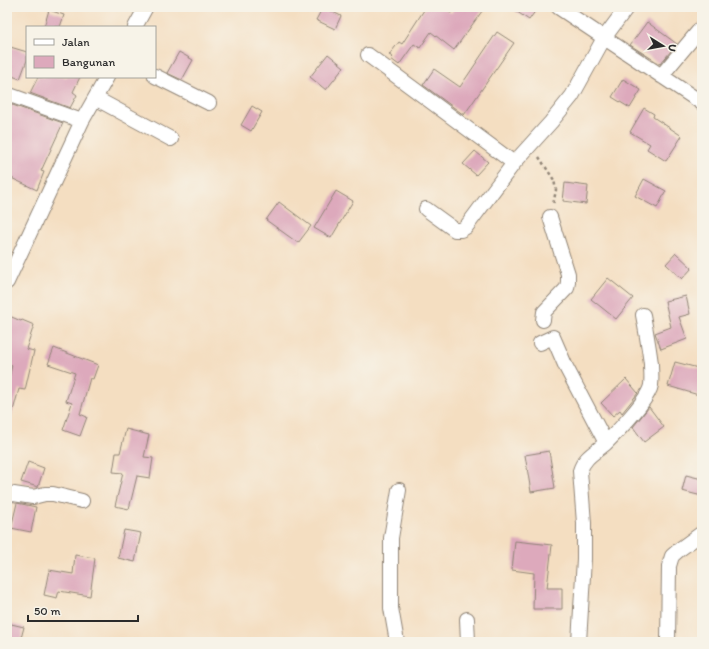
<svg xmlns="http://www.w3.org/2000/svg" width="709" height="649" viewBox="0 0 709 649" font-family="Itim,sans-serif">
  <rect width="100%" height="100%" fill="#f7f3e8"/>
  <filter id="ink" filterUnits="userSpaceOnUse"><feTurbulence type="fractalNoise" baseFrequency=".025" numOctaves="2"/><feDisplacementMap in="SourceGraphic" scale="8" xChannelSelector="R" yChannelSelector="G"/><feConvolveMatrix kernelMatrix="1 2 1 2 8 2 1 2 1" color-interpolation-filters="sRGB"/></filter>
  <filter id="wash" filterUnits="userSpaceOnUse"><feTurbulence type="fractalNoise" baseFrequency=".012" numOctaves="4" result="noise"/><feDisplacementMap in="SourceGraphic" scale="16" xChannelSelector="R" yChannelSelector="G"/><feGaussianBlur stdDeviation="0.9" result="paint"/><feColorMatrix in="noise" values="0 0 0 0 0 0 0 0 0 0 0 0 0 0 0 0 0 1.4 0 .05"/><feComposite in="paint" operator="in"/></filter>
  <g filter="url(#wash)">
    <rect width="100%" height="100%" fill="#f4dec1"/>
    <g id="blocks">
      <path fill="#dda9bc" d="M323,7L341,16L335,29L316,20Z
        M426,7H441L451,13L455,7H485L454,50L431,32L420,48L414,44L399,65L391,59L393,57L389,55L399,42L402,44Z
        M510,7H538L529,20Z
        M49,10L64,15L60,27H44Z
        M647,22L677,44L660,64L630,45Z
        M497,32L514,43L464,115L423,85L434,69L460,87Z
        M7,46L27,52V60L20,79L7,74Z
        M179,52L193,60L182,80L167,73Z
        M328,54L344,67L326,90L310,77Z
        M38,77H80L73,92L77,95L70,108L30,93Z
        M623,79L641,90L630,108L612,97Z
        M7,103L63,123L41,171L44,172L37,190L7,176Z
        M252,106L262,112L251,131L241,125Z
        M644,108L654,114L653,117L682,136L666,161L647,149L650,144L630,132Z
        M475,151L488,162L476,175L463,164Z
        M644,179L666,191L657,208L635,196Z
        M565,183L588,186L586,204L563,201Z
        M336,191L353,201L331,238L314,228Z
        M279,202L311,226L298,243L266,220Z
        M676,253L692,268L682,279L666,264Z
        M608,278L633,298L616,319L591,299Z
        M686,296L690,314L679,317L687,339L661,349L655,333L671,327L665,301Z
        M7,315L21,321L22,320L34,325L26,349L34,351L25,390L19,389L11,418L7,417V387L12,365L7,364Z
        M54,348L98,365L93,379L90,378L80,414L87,417L80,436L63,430L72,403L66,401L75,373L48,364Z
        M675,362L702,369V396L668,386Z
        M626,379L638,393L622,413L620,410L613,416L601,403Z
        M649,407L664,427L644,442L633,427Z
        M126,429L149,435L144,457L153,458L150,478L137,476L129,509L115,506L123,473L113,472L116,453H120Z
        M549,451L555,488L531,492L525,455Z
        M28,462L44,468L38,487L21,482Z
        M686,475L702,479V496L682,491Z
        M17,503L36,507L31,532L11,528Z
        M124,530L141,533L135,562L118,558Z
        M515,541L552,545L547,588H562V609H533L534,573L512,570Z
        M75,555L95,558L90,596L59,591L57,598L44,595L49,570L73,574Z
        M7,623L24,627L20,642H7Z"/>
    </g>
  </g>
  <g filter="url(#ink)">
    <use href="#blocks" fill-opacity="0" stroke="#908476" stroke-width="1"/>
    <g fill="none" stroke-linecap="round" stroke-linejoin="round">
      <defs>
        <path id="minor" d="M558,7L702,103
          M135,27L146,7
          M368,55L514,163
          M155,76L209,103
          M661,76L702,27
          M7,94L82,121
          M95,98L171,139
          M426,209L455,230H461L466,227L514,163L551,122L572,96L604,38L627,7
          M7,282L82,121L107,77
          M543,320L544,312L567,288L568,282V274L550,217
          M540,343L553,337L566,367L606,443
          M7,493L33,497L45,494H53L82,501
          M467,619L468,642
          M397,642L391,608V538L399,490
          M579,642L584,559V523L580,471C584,457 596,452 606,443C617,432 649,399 651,385C652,378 651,371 651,364C649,347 646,331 643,315
          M668,642L669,566L672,556L680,549L702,533"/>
      </defs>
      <use href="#minor" stroke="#908476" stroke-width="16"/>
      <path stroke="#908476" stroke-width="2.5" stroke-dasharray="3 3" stroke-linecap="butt" d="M539,157L554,180L556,190L553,205"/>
      <use href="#minor" stroke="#fff" stroke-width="14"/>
    </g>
  </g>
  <rect width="709" height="649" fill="none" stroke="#f7f3e8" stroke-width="24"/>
  <rect x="26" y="26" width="130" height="52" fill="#f7f3e8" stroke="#a5a39c"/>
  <rect x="34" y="39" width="20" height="6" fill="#ffffff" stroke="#a5a39c"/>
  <text x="62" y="46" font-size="12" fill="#2b2b2b">Jalan</text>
  <rect x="34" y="56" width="20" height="12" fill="#dda9bc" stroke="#a5a39c"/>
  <text x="62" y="66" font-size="12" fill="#2b2b2b">Bangunan</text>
  <g transform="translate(663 46) rotate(101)" stroke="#f7f3e8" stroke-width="3" paint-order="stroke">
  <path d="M0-3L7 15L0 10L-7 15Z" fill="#2b2b2b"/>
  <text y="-6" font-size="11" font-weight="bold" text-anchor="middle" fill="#2b2b2b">U</text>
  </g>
  <path d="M28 615v6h110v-6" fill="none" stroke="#2b2b2b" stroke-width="2"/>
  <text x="34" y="615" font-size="12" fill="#2b2b2b" stroke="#f7f3e8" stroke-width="3" paint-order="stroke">50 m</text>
</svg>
